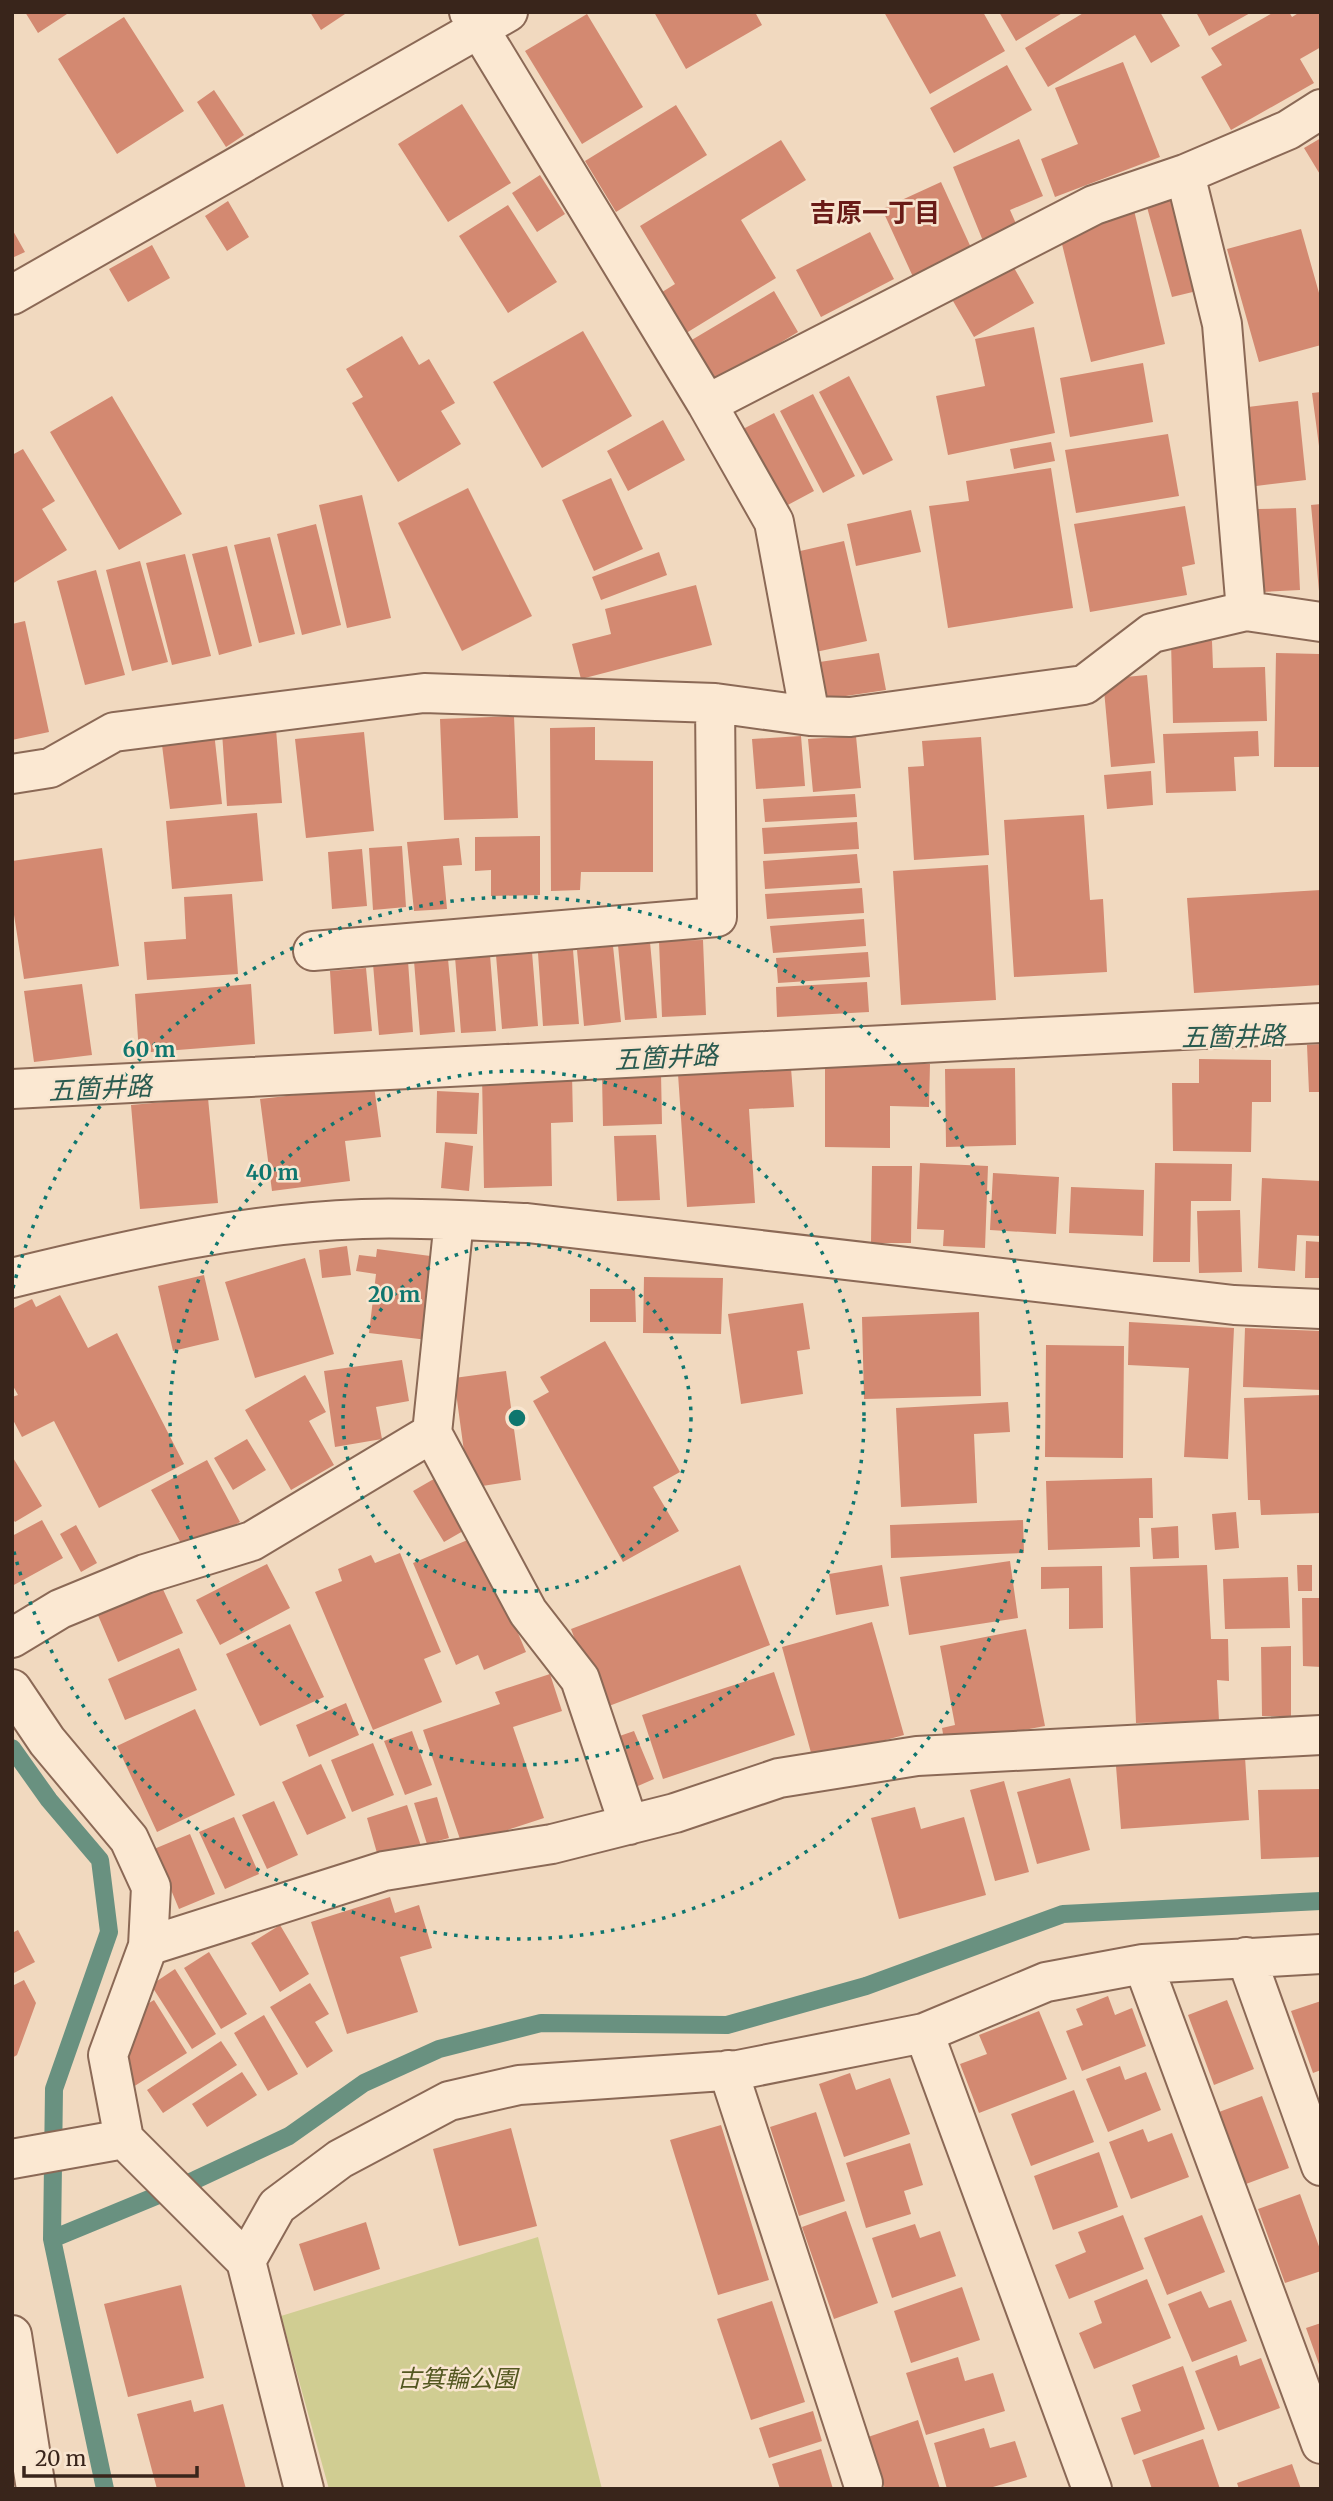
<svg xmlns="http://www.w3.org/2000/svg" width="1333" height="2501" viewBox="0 0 1333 2501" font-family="Merriweather,'Noto Sans JP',serif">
  <rect width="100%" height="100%" fill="#f1d9bf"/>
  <path fill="#d0cd92" d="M538,2237L602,2489H329L281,2316Z"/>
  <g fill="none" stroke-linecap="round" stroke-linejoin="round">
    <path stroke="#699180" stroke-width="18" d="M12,1748L49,1800L100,1860L109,1932L54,2089L52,2239L105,2489
      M52,2239L195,2180L289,2136L364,2083L439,2049L541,2023L727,2025L866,1986L1063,1914L1321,1901"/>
  </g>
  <path fill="#d38971" d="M25,12H70L38,33Z
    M310,12H348L321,30Z
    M654,12H755L762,25L686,69Z
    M884,12H983L1005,51L930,94Z
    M999,12H1064L1016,41Z
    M1085,12H1160L1180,46L1151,63L1135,35L1048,87L1025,48Z
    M1196,12H1252L1209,36Z
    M1274,12H1289L1292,17L1300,12H1321V47L1300,59L1314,83L1231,130L1201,77L1222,65L1211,48Z
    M587,14L643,107L582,144L525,51Z
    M124,17L184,111L117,154L58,59Z
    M1123,62L1160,157L1055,197L1041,159L1078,144L1055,88Z
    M1007,65L1032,110L954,153L930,108Z
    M214,90L244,135L226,147L197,102Z
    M462,104L511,183L448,222L398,144Z
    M676,105L707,155L616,212L585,161Z
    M1321,138V176L1304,148Z
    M1019,139L1043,196L1010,210L1017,226L983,241L953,167Z
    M781,140L806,180L741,220L776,278L683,335L659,294L675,284L640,226Z
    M540,175L565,214L537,232L512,193Z
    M941,182L973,252L914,279L882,209Z
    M1174,193L1201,290L1172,297L1145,200Z
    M228,201L249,237L227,251L205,216Z
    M508,205L557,282L508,313L459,236Z
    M1134,210L1165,344L1091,362L1059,232Z
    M12,229L25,252L12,258Z
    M1301,229L1321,300V345L1259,362L1227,249Z
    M870,232L894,279L821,317L796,270Z
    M152,245L170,278L128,302L109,269Z
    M1013,266L1034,303L974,337L953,301Z
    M774,291L798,332L715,382L690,341Z
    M1034,327L1055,433L948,455L936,396L985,386L975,339Z
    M583,331L632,416L542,468L493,382Z
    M402,336L419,365L429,359L455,403L441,411L461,444L398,482L352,403L363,397L346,369Z
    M1143,363L1153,422L1070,437L1060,378Z
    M849,376L893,460L863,475L819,392Z
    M1321,392V446H1319L1312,393Z
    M813,394L855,476L823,493L780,411Z
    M112,396L182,514L119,550L50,432Z
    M1298,401L1306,480L1256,486L1248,407Z
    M774,413L814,491L784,507L743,429Z
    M663,420L685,460L628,491L607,451Z
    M1168,434L1179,496L1076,513L1065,450Z
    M1051,442L1055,461L1014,469L1010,449Z
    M23,449L55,501L42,509L67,550L12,584V455Z
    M1051,468L1073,608L948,628L929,506L969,501L966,481Z
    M611,478L643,549L594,571L562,500Z
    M468,488L532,616L462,651L398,523Z
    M362,495L391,618L347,628L319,505Z
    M1321,504V590L1319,591L1311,505Z
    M1185,506L1195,564L1182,567L1187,595L1090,612L1074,524Z
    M1296,508L1300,590L1262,592L1258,509Z
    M911,510L921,552L856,566L847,524Z
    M316,524L341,625L302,635L277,534Z
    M270,537L295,634L259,643L234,545Z
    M844,541L867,641L811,653L787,554Z
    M227,546L252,646L219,655L192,554Z
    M659,552L667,575L601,600L592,577Z
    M185,554L211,656L172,665L146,563Z
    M140,561L168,662L132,671L106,570Z
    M96,570L125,675L85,685L57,581Z
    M696,585L712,645L581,679L572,644L611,634L605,609Z
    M25,621L49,732L12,740V624Z
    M1171,641H1212L1213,668L1265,667L1267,721L1173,723Z
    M879,653L886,690L819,700L813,663Z
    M1276,653L1319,654V767H1274Z
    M1147,675L1155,763L1111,767L1103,679Z
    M514,716L518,818L444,820L440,719Z
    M595,727V760L653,761V872H581L580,890L551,891L550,728Z
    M276,729L282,803L227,806L222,732Z
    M1258,731L1259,756L1234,757L1236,791L1166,793L1163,734Z
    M214,732L222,804L170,809L161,737Z
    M364,732L374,831L306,838L295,739Z
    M801,736L805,786L756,789L752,739Z
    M856,736L861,788L813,792L808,739Z
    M981,737L989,855L914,860L908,767L924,766L922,741Z
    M1151,771L1153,805L1107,809L1104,775Z
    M855,794L857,817L765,822L763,799Z
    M257,813L263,881L172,889L166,821Z
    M1084,815L1090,900L1103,899L1107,972L1014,977L1004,820Z
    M857,822L859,849L764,854L762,828Z
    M540,836V895L491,896V870L475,871V837Z
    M459,838L462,865L443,866L447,909L414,911L407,842Z
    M402,846L406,907L373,910L369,848Z
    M102,848L119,966L24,979L12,902V861Z
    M362,849L367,906L332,909L328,852Z
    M857,854L860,883L765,889L763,861Z
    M988,865L996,1000L901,1005L893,871Z
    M862,888L864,913L767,919L765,894Z
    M1321,890V985L1194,993L1187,898Z
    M232,894L238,974L147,980L144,942L186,939L184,897Z
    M864,919L866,946L773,953L770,926Z
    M703,940L706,1015L662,1017L659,941Z
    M650,942L657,1018L625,1020L618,945Z
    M613,946L621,1022L584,1026L577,950Z
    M573,950L579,1024L543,1026L538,953Z
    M532,952L538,1026L502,1029L496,955Z
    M868,952L870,977L778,983L776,958Z
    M490,955L496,1031L461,1033L455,957Z
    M448,959L455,1032L420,1035L414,961Z
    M408,961L413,1032L379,1035L373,964Z
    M366,968L372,1031L334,1034L330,971Z
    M867,982L869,1012L777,1017L776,987Z
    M82,984L92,1055L34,1062L24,991Z
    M251,984L255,1044L139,1053L135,994Z
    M1321,1044V1092H1309L1307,1045Z
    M1199,1059L1271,1060V1102H1252L1251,1152L1173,1151L1172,1083H1199Z
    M825,1062L930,1064L929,1107L890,1106V1148L825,1147Z
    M791,1068L794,1107L749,1109L755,1203L687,1207L678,1074Z
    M1015,1068L1016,1145L946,1147L945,1069Z
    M572,1073L573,1122L551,1123L552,1186L484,1188L482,1074Z
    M661,1073L662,1124L603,1126L602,1075Z
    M374,1086L381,1137L345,1141L350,1181L272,1191L260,1099Z
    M437,1091L479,1093L477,1134L436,1133Z
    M208,1098L218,1203L140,1209L131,1105Z
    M656,1135L660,1200L617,1201L614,1136Z
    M445,1142L473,1146L469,1191L441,1188Z
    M920,1163L988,1166L985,1248L943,1246L944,1230L917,1229Z
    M1155,1163L1232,1164L1231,1201H1191L1190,1262H1153Z
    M872,1166H912L911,1243H871Z
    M993,1173L1059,1177L1056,1234L990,1230Z
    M1262,1178L1321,1181V1236L1297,1235L1295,1271L1258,1268Z
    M1071,1187L1144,1190L1143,1236L1069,1233Z
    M1240,1210L1242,1272L1199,1273L1197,1211Z
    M1306,1241L1321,1242V1278H1305Z
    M347,1246L351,1275L322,1278L319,1250Z
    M377,1249L438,1257L428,1340L369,1333L376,1274L356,1271L359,1255L376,1257Z
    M305,1258L334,1354L255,1378L225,1282Z
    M204,1275L219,1340L173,1351L158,1286Z
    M644,1277L723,1278L721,1334L643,1333Z
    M590,1289H635L636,1322H590Z
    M60,1295L88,1348L117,1333L184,1464L99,1508L54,1421L22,1437L12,1418V1397L18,1395L12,1384V1309L32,1299L36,1307Z
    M803,1303L810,1349L797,1351L803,1394L741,1404L728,1314Z
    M979,1312L981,1396L864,1399L862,1317Z
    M1129,1322L1234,1328L1228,1459L1184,1457L1189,1368L1128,1365Z
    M1245,1328L1321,1331V1390L1243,1387Z
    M605,1341L680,1472L653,1487L679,1531L623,1562L533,1401L549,1392L540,1377Z
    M1046,1345L1124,1346L1123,1458L1045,1457Z
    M402,1360L409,1401L376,1407L382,1439L335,1447L324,1371Z
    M506,1371L521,1480L469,1488L454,1378Z
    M305,1375L326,1412L309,1421L334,1465L291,1490L245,1410Z
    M1321,1395V1513L1261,1515L1260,1500H1248L1244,1398Z
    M1008,1402L1010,1432L974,1434L977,1503L901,1507L896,1408Z
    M247,1439L266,1470L233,1490L214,1458Z
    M12,1456L42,1506L15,1522L12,1518Z
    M207,1460L240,1522L186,1552L151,1490Z
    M439,1476L470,1527L444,1542L413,1491Z
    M1152,1478L1153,1518H1139L1140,1547L1048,1550L1046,1481Z
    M1236,1512L1239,1548L1215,1550L1212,1514Z
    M42,1520L63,1558L12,1586V1536Z
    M1023,1520L1024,1553L891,1558L890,1525Z
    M76,1525L97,1563L81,1572L60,1534Z
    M1178,1526L1179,1558L1153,1559L1151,1528Z
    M477,1536L526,1652L484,1670L478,1655L456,1665L413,1563Z
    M400,1553L441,1652L424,1659L442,1702L373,1730L315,1592L342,1581L338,1569L371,1555L375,1563Z
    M1010,1561L1018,1618L909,1635L900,1577Z
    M267,1564L290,1608L220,1645L196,1600Z
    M740,1565L770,1645L601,1709L571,1629Z
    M882,1565L889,1606L836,1615L829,1574Z
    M1207,1565L1211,1639H1228L1229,1681L1217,1680L1219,1721L1136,1723L1130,1567Z
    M1297,1565H1312V1591H1298Z
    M1102,1566L1103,1628L1069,1629V1588L1041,1589V1567Z
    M1288,1577L1290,1628L1225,1629L1223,1579Z
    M161,1585L183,1633L118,1662L97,1613Z
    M1302,1598H1321V1667L1303,1666Z
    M872,1622L904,1735L813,1760L782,1647Z
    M290,1624L324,1697L260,1726L226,1654Z
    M1026,1629L1045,1726L945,1745L942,1728L955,1725L940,1646Z
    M1291,1646V1716H1262L1261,1647Z
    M179,1648L197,1690L125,1720L108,1679Z
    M774,1672L795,1735L663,1779L642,1715Z
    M550,1674L562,1711L513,1727L544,1818L462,1845L423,1730L500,1704L495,1692Z
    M346,1703L359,1735L309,1757L296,1725Z
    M195,1709L235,1795L157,1832L117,1746Z
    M412,1731L432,1785L405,1795L384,1741Z
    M634,1731L654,1779L631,1789L611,1739Z
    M373,1743L394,1795L352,1812L331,1760Z
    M1245,1757L1249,1820L1121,1829L1116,1766Z
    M321,1764L346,1818L307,1835L282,1782Z
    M1070,1778L1090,1850L1037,1864L1017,1792Z
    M1004,1781L1029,1872L995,1881L970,1790Z
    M1321,1789V1857L1261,1859L1258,1790Z
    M437,1797L449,1838L427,1844L414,1803Z
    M274,1801L298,1855L267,1869L242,1815Z
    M407,1805L421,1846L379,1860L367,1818Z
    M915,1807L921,1829L964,1817L986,1895L899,1919L871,1818Z
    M234,1817L259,1874L225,1889L199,1832Z
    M190,1834L215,1894L179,1909L154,1849Z
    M390,1897L395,1913L419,1905L432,1948L400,1957L418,2012L347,2034L311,1922Z
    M280,1925L309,1974L280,1992L251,1943Z
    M18,1930L35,1962L12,1974V1933Z
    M209,1952L247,2014L221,2029L184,1968Z
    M175,1969L216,2034L192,2049L151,1985Z
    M24,1980L36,2003L17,2055L12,2058V1986Z
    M310,1983L329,2014L315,2022L333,2051L307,2068L270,2007Z
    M1108,1996L1115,2015L1132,2008L1146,2046L1082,2071L1066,2031L1083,2025L1076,2009Z
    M154,2000L187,2053L133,2087L122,2070L139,2009Z
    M1227,2000L1254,2069L1214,2085L1188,2015Z
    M1321,2001V2070L1313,2073L1291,2011Z
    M1039,2011L1067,2079L979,2113L960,2064L987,2054L979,2035Z
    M264,2015L298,2074L268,2091L234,2033Z
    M221,2041L237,2065L163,2113L147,2090Z
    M1120,2066L1125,2080L1146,2072L1161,2110L1108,2132L1086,2079Z
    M242,2072L257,2095L207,2127L192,2104Z
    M850,2073L856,2090L890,2078L910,2134L844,2157L819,2084Z
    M1074,2090L1094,2142L1031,2166L1011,2114Z
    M1262,2096L1289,2168L1246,2184L1219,2112Z
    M816,2112L845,2201L799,2216L770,2127Z
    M721,2125L769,2280L718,2295L670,2140Z
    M511,2128L537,2226L459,2246L433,2149Z
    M1143,2129L1148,2142L1172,2133L1189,2177L1131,2199L1109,2142Z
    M910,2143L923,2185L904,2191L911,2214L866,2228L846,2163Z
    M1099,2152L1118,2207L1053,2230L1034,2176Z
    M1300,2194L1321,2252V2271L1285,2283L1258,2209Z
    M846,2211L878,2303L834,2319L802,2227Z
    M1123,2215L1144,2269L1069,2299L1055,2265L1086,2252L1078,2232Z
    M1202,2215L1225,2272L1167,2295L1144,2238Z
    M366,2222L380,2269L314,2291L299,2244Z
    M915,2224L920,2238L940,2231L956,2276L892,2298L872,2238Z
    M1147,2279L1171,2338L1094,2369L1079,2333L1102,2323L1094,2301Z
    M181,2285L204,2378L128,2397L104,2304Z
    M962,2287L980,2340L911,2363L894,2311Z
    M1201,2291L1209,2308L1231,2300L1247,2341L1192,2362L1168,2304Z
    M772,2301L805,2402L751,2420L717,2319Z
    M1321,2323V2367H1320L1306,2328Z
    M1237,2355L1240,2366L1261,2358L1280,2408L1218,2431L1195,2371Z
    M958,2357L965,2381L993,2373L1005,2411L926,2435L906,2373Z
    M1183,2366L1205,2429L1134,2455L1121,2418L1141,2411L1132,2385Z
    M191,2400L194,2412L223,2404L246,2489H157L137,2414Z
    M813,2411L822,2441L769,2458L759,2428Z
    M918,2420L940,2489H885L868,2437Z
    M984,2428L990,2448L1015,2441L1027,2477L986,2489H947L934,2443Z
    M1203,2439L1220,2489H1152L1142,2460Z
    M821,2449L833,2489H780L772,2464Z
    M1292,2464L1301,2489H1239L1237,2483Z"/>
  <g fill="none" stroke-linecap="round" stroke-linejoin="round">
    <defs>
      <path id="minor" d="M469,12L707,404L774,522L810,716
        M1185,174L1222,324L1246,611
        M12,295L508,12
        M707,404L1094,205L1185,174L1288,130L1321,109
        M12,774L50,768L114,732L424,693L715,703L810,716L850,717L1084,685L1152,633L1246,611L1321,622
        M313,951L717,917L715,703
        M12,1089L1321,1023
        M454,1220L432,1433L528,1612L580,1679L629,1825
        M12,1278C127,1250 244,1223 362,1219C417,1217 473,1221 527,1223L1234,1305L1321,1309
        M12,1638L60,1609L145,1574L252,1541L432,1433
        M12,1689L47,1741L129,1839L151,1887L148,1946L108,2055L124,2139L246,2261L304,2489
        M148,1946L384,1871L552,1844L675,1813L779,1778L917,1756L1321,1735
        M1246,1957L1321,2166
        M1143,1964L1321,2444
        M924,2033L1092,2489
        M728,2070L863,2483
        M12,2159L124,2139
        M246,2261L277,2206L340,2159L449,2101L519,2085L738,2070L924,2033L1046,1982L1143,1964L1321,1954
        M12,2335L36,2489"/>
    </defs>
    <use href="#minor" stroke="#8b6956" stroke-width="42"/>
    <use href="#minor" stroke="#fbe8d2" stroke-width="38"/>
  </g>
  <g fill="none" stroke="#0f766e" stroke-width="3.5" stroke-dasharray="3.5 7">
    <circle cx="517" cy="1418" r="174"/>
    <circle cx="517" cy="1418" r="347"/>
    <path d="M13 1288A521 521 0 1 1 13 1548"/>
  </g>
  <g text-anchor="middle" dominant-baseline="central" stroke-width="5" stroke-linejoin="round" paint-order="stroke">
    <g font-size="24" font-style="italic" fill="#535720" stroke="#f8e5cf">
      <text x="457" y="2378">古箕輪公園</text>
    </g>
    <g font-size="26" font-weight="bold" fill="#691b17" stroke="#f8e5cf">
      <text x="875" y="212">吉原一丁目</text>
    </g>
    <g font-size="26" font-style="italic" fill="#295a4f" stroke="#f8e5cf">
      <text transform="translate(1233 1036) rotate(-1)">五箇井路</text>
      <text transform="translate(666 1057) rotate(-3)">五箇井路</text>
      <text transform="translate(100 1088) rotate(-3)">五箇井路</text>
    </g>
  </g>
  <circle cx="517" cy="1418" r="10" fill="#0f766e" stroke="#f8e5cf" stroke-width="3.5"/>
  <g font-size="21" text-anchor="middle" font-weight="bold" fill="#0f766e" stroke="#f8e5cf" stroke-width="5" stroke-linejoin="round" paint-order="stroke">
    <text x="149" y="1057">60 m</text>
    <text x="272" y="1180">40 m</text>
    <text x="394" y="1302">20 m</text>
  </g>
  <rect width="1333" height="2501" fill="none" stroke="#39251b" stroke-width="28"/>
  <path d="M24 2466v10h173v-10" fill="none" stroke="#39251b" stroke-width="3.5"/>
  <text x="35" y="2466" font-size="21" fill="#39251b" stroke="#f8e5cf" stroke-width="5" paint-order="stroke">20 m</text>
</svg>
